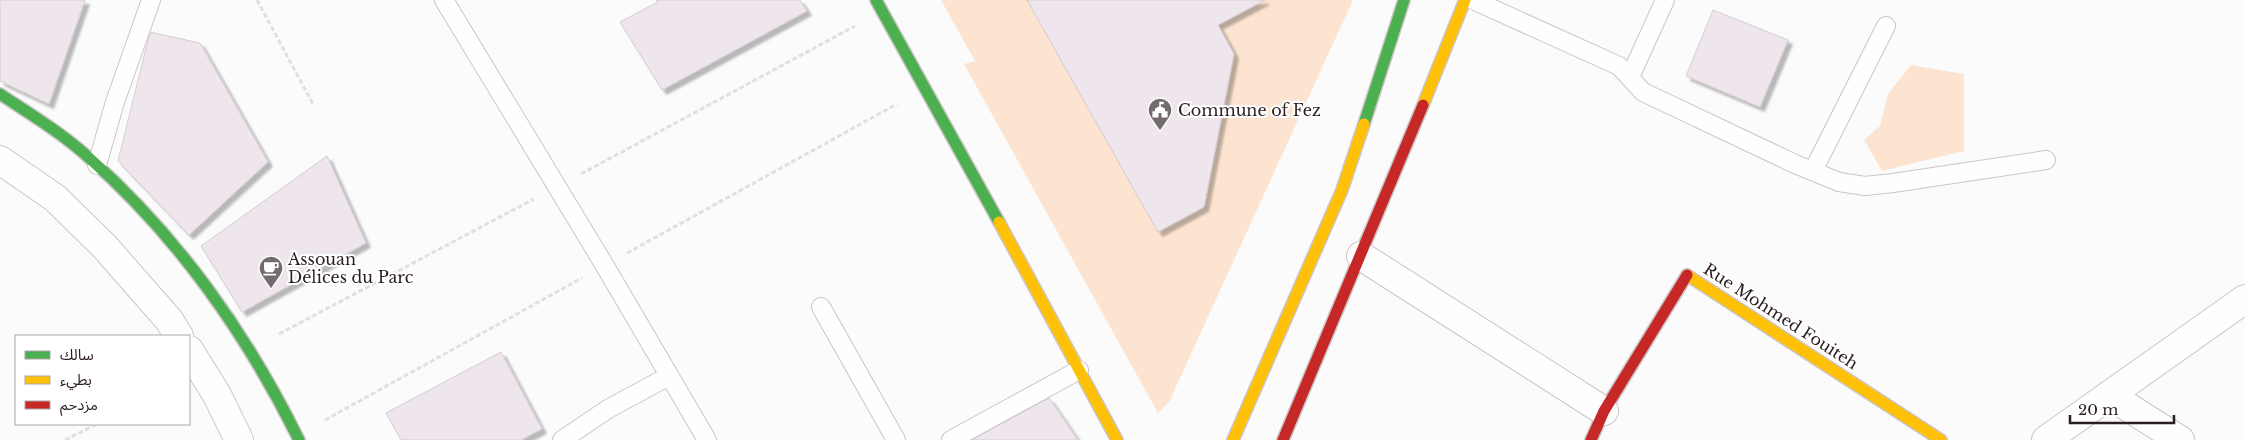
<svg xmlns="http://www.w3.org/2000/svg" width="2245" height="440" viewBox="0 0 2245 440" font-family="'Libre Baskerville','Noto Sans Arabic',serif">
  <defs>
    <filter id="shadow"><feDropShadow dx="4.5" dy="4.5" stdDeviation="1" flood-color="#0004"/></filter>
  </defs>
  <rect width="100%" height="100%" fill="#fbfbfb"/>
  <path fill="#fce4d0" d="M941,0H1353L1169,402L1158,413L964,64L975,61Z
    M1911,65L1964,74V151L1882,171L1864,140L1880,126L1888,94Z"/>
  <path fill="#efe6ed" stroke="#d2ccd0" filter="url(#shadow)" d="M0,0H85L49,104L0,81Z
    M656,0H800L807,11L662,90L620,22L658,2Z
    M1027,0H1265L1218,25L1234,54L1204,207L1158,232Z
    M1713,10L1788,40L1760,107L1686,76Z
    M150,32L200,43L268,162L189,235L118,161Z
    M327,156L366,243L242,312L201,246Z
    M501,352L542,429L521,440H401L386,413Z
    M1049,398L1078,440H971Z"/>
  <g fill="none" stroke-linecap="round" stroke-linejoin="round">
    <defs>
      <path id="lane" d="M444,0L605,266L707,440
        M1473,0L1619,66L1643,92L1795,164L1839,182L1865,186L1893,183L2046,160
        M1630,77L1665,0
        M97,165L115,102L151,0
        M1813,171L1886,26
        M821,307L896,440
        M562,440L608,409L669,376
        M951,440L1079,370"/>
      <path id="street" d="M0,160L55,198L105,247L169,320L179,336
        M1361,256L1604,411
        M189,350L217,395L239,440
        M2109,395L2180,440
        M2046,440L2245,299"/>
      <path id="fast" d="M876,0L999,222
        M0,94C30,114 60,132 87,156C176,234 247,334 299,440
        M1364,124L1404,0"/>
      <path id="slow" d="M1423,105L1465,0
        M999,222L1117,440
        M1687,275L1941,440
        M1233,440L1342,190L1364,124"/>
      <path id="jam" d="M1283,440L1423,105
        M1591,440L1604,411L1687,275"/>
    </defs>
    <use href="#lane" stroke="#ccc5c6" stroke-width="20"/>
    <use href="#street" stroke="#ccc5c6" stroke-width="30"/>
    <use href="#fast" stroke="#ccc5c6" stroke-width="14"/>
    <use href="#slow" stroke="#ccc5c6" stroke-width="14"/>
    <use href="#jam" stroke="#ccc5c6" stroke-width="14"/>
    <path stroke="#e1e0e0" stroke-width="3" stroke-dasharray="5 2.5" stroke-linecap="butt" d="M257,0L313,104
      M581,174L855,26
      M627,253L897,104
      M279,334L534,199
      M325,420L582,278
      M65,440L97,424"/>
    <use href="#lane" stroke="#fefefe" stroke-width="18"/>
    <use href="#street" stroke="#fefefe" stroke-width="28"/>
    <use href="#fast" stroke="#4caf50" stroke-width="11"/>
    <use href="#slow" stroke="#ffc107" stroke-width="11"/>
    <use href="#jam" stroke="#c62828" stroke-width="11"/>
  </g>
  <defs>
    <symbol id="civic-pin" viewBox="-11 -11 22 30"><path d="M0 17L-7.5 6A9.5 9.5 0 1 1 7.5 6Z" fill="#746b6d" stroke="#fff"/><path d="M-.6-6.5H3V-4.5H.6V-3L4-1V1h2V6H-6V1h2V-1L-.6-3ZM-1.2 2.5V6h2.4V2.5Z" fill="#fff"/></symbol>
    <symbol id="cafe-pin" viewBox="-11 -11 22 30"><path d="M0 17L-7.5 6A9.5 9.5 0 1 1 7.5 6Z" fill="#746b6d" stroke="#fff"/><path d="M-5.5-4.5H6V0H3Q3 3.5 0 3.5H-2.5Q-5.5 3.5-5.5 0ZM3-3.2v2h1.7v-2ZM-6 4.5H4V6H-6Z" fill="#fff"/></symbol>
  </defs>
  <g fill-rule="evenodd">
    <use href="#civic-pin" x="1146" y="96" width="28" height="38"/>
    <use href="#cafe-pin" x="257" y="254" width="28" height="38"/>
  </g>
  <g text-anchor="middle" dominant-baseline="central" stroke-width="4" stroke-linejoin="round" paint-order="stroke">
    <g font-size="16" fill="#2b1d20" stroke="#fff" text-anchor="start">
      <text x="1178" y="110">Commune of Fez</text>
      <text x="288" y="259">Assouan<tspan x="288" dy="18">Délices du Parc</tspan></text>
    </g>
    <g font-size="16" fill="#2b1d20" stroke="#fff">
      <text transform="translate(1781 316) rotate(33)">Rue Mohmed Fouiteh</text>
    </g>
  </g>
  <rect x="15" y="335" width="175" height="90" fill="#ffffff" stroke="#aaa5a6"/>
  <rect x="25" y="351" width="25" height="8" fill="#4caf50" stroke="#aaa5a6"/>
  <text x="60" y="360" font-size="15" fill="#2b1d20">سالك</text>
  <rect x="25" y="376" width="25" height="8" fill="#ffc107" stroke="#aaa5a6"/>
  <text x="60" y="385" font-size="15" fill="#2b1d20">بطيء</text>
  <rect x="25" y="401" width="25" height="8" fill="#c62828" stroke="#aaa5a6"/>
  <text x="60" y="410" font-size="15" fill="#2b1d20">مزدحم</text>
  <path d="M2070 415v8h104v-8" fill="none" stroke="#2b1d20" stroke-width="2.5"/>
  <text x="2078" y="415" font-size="15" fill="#2b1d20" stroke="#ffffff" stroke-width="4" paint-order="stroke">20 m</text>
</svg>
